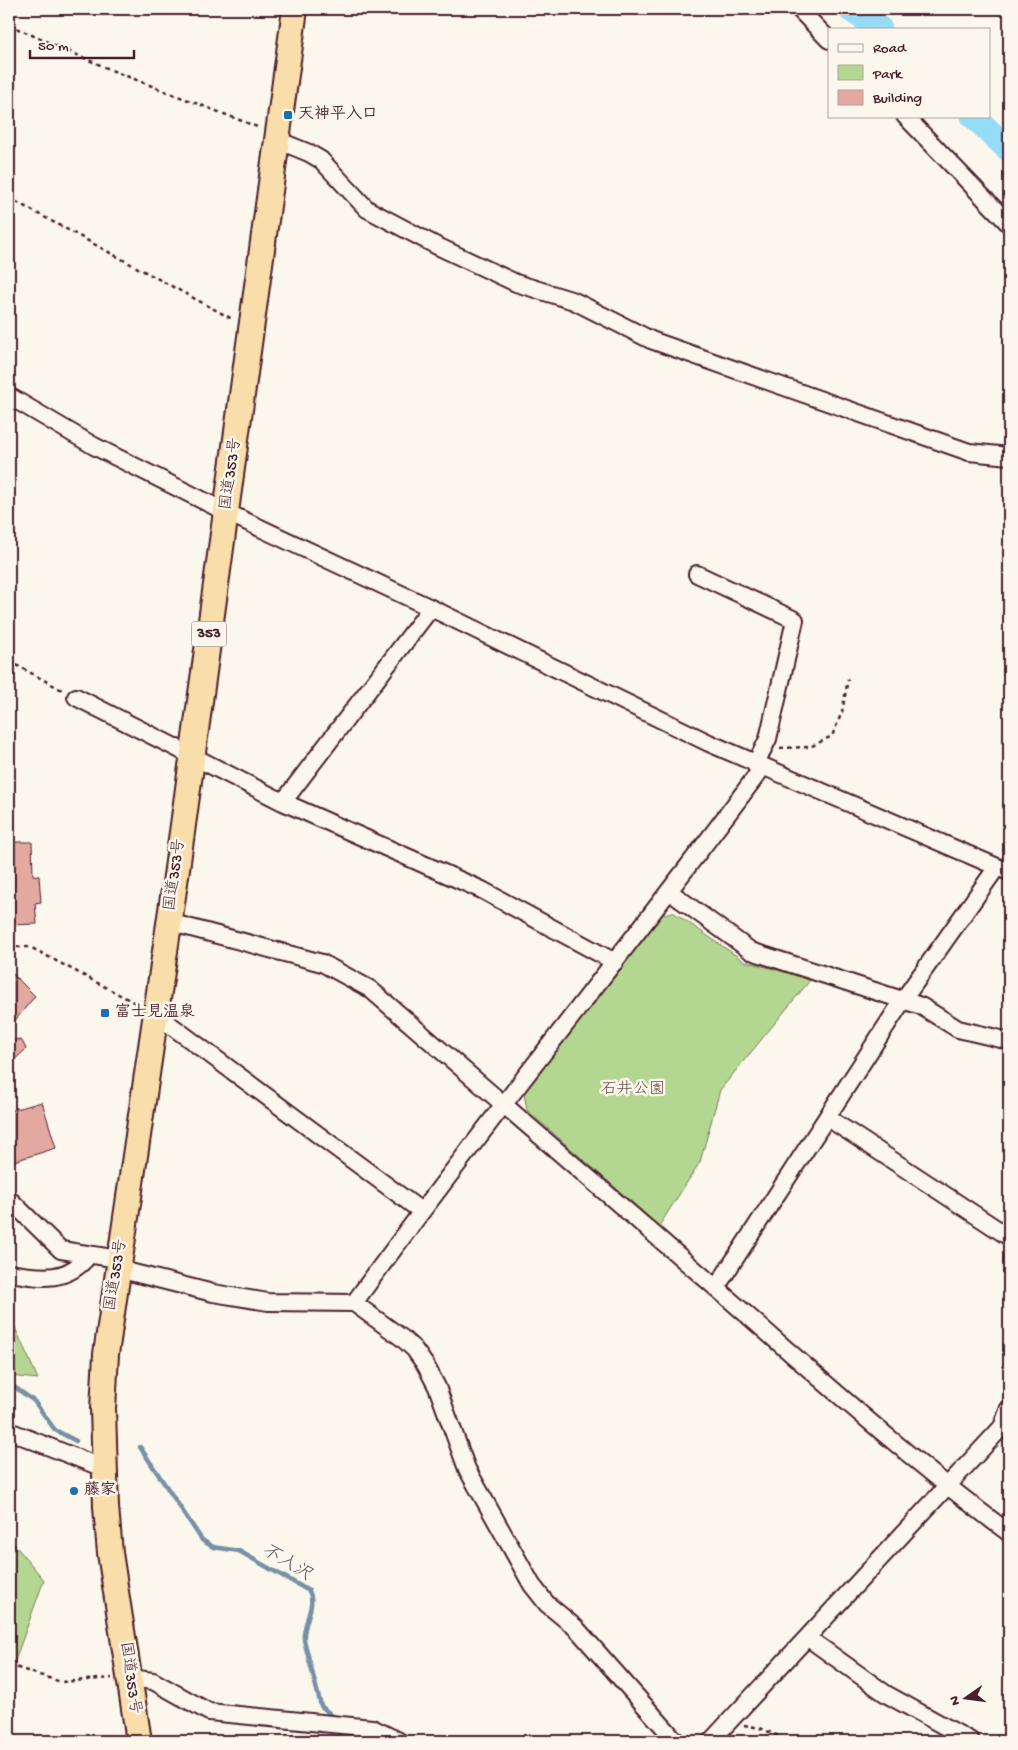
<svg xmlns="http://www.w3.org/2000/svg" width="1018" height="1750" viewBox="0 0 1018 1750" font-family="'Gochi Hand','Klee One',sans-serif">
  <rect width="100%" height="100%" fill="#fbf7ec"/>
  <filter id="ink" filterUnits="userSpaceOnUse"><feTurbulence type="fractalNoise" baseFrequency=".02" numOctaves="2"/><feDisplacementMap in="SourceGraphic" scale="10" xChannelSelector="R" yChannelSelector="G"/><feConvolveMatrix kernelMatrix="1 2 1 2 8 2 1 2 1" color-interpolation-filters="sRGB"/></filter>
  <g filter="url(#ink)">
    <path fill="#b3d691" stroke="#7e7a5e" d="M673,912L744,961L811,979L720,1090L700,1162L659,1226L527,1110L524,1094L663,914Z
      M9,1314L38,1379L9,1376Z
      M9,1538L44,1580L14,1663L9,1667Z"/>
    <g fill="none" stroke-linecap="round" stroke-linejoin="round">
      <path stroke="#7790a5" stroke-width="4.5" d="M9,1383L34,1401L55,1430L76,1441
        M140,1447L202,1540L213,1547L239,1551L309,1591C317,1605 302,1624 304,1640L321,1706L337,1720
        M337,1728V1732L345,1741"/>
      <path stroke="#95dcf7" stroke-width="25" d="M850,9L880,29
        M973,116L1009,150"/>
    </g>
    <path fill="#e3a9a1" stroke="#4a1f2b" d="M9,842H32L33,875L39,876L41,902L35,903L37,924L9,925Z
      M9,970L35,996L9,1028Z
      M17,1039L22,1041L26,1049L9,1065V1045Z
      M42,1102L56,1148L11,1162L9,1154V1111Z"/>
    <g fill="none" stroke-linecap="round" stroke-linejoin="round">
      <defs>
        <path id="minor" d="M799,9L829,40
          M905,116L1009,224
          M277,140L309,153L321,160L367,209L435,245L516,283L574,301L651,340L969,452L1009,456
          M9,396L94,446L226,512L431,608L709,743L1009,872
          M697,574L795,620L768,739L755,765
          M76,697L283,802L482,890L615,962
          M283,802L431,608
          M670,892L751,951L921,1006L958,1029L1009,1041
          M169,922L322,963L370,989C485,1088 600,1187 715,1287C812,1371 906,1457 1009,1533
          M156,1018L165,1021L421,1211
          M828,1118L1009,1237
          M9,1199L61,1250L119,1259
          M118,1269L213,1293L268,1302L354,1303L402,1338L414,1349L426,1366L437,1387L467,1469L532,1585L547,1604L576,1628L676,1741
          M9,1273C41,1278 67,1283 89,1255
          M716,1288L903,1000L997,867
          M354,1303C486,1121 629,948 762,768
          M9,1431L103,1468
          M808,1638L886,1694L971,1741
          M130,1678L153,1681L209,1712L372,1728L399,1741
          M711,1741L1002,1427L1009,1408"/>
        <path id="highway" d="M139,1741L110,1553L106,1507L103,1409L106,1354L176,876L295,9"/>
      </defs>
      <use href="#minor" stroke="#4a1f2b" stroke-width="20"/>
      <use href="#highway" stroke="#4a1f2b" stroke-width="28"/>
      <path stroke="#4a1f2b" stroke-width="2.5" stroke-dasharray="4 4" stroke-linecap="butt" d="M9,25L116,72L260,128
        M9,198L234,320
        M9,661L64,691
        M780,748L810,747L832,736L842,712L848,679
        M9,947H30L139,1005
        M9,1665L61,1682L112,1678
        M744,1725L760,1728L790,1741"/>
      <use href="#minor" stroke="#fbf7ec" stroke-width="16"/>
      <use href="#highway" stroke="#f9deab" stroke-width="24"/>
    </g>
  </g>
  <g fill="#1f6fb2" stroke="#fbf7ec" stroke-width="2">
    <rect x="283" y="110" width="10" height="10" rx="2.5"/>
    <rect x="100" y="1008" width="10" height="10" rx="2.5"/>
    <circle cx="74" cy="1491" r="5"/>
  </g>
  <g text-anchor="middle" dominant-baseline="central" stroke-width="5" stroke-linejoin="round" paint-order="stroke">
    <rect fill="#fbf7ec" stroke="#7f6065" stroke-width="1" x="191.5" y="621.5" width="35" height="25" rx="4"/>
    <g font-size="15" font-weight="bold" fill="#4a1f2b">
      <text x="209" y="634">353</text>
    </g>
    <g font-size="16" font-weight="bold" fill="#4a1f2b" stroke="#fbf7ec" text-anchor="start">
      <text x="298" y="115">天神平入口</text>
      <text x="115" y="1013">富士見温泉</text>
      <text x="84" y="1491">藤家</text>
    </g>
    <g font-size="16" fill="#4a1f2b" stroke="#fbf7ec">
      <text transform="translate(232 474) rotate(-82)">国道353号</text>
      <text transform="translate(176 875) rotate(-82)">国道353号</text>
      <text transform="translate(117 1275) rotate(-81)">国道353号</text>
      <text transform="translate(129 1678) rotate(82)">国道353号</text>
    </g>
    <g font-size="16" fill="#644d44" stroke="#fbf7ec">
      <text x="633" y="1090">石井公園</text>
    </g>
    <g font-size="18" font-style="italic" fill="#5d4e5e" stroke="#fbf7ec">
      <text transform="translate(286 1563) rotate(31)">不入沢</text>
    </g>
  </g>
  <rect width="1018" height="1750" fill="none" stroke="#fbf7ec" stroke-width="30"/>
  <rect x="15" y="15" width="988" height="1720" fill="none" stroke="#4a1f2b" stroke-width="2" filter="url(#ink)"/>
  <rect x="828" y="28" width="162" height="90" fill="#fbf7ec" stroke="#b4a19f"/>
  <rect x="838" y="44" width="25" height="8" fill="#fbf7ec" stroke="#b4a19f"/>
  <text x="873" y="52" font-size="15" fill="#4a1f2b">Road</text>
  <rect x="838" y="65" width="25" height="15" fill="#b3d691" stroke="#b4a19f"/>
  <text x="873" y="78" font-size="15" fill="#4a1f2b">Park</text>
  <rect x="838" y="90" width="25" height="15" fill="#e3a9a1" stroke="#b4a19f"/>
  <text x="873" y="102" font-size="15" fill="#4a1f2b">Building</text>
  <g transform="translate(966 1698) rotate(256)" stroke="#fbf7ec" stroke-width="4" paint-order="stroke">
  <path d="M0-4L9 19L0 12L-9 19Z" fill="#4a1f2b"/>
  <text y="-8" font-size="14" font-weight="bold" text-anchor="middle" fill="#4a1f2b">N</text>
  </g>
  <path d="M30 50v8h104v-8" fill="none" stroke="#4a1f2b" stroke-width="2.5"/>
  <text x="38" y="50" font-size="15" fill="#4a1f2b" stroke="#fbf7ec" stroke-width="4" paint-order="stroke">50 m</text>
</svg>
